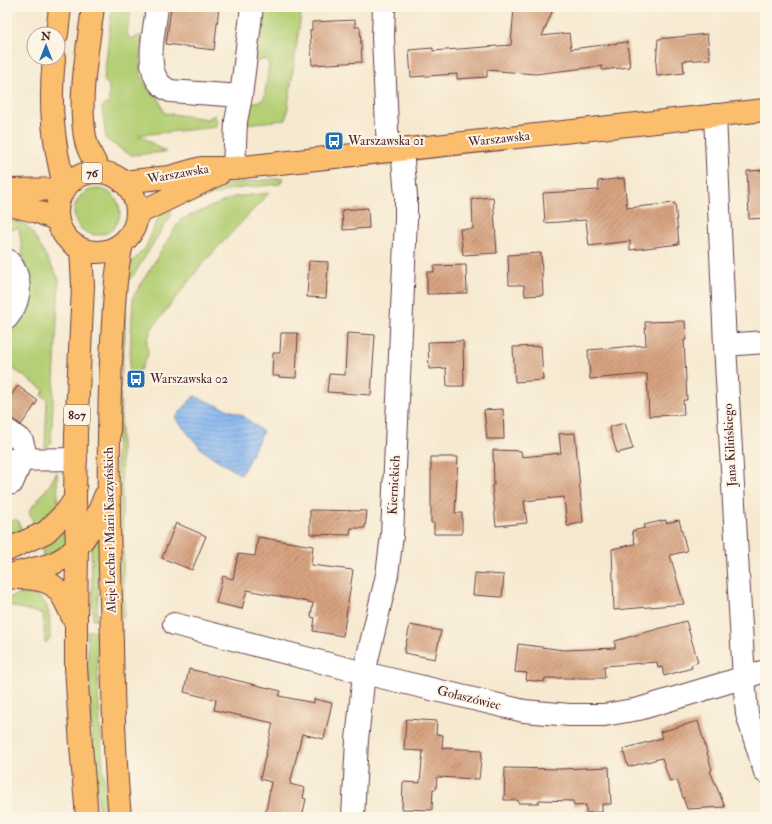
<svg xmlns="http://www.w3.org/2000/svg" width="772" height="824" viewBox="0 0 772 824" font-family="'IM FELL Double Pica',serif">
  <defs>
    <pattern id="water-rules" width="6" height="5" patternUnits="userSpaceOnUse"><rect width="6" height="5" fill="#82b4ef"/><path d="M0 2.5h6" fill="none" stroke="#6c92c2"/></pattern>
    <pattern id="building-hatch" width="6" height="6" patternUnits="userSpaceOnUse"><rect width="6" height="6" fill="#d7a380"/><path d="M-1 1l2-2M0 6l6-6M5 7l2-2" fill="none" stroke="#b08469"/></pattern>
  </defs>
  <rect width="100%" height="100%" fill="#fcf5e5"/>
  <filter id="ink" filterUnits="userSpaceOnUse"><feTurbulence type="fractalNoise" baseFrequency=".025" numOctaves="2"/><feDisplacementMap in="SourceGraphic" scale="8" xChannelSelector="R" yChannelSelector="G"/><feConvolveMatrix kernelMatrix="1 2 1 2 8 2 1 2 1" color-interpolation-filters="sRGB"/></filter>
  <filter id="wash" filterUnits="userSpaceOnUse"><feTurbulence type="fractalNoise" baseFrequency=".012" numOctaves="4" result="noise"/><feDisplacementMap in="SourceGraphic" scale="16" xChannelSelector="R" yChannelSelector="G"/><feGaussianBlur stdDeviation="0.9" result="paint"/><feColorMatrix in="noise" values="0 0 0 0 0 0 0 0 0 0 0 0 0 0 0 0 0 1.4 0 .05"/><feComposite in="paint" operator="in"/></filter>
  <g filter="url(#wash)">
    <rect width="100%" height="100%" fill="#f6e9d0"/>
    <path fill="#b4cf74" stroke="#7f7750" d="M112,7H131L127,33L130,39L142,35L140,70L143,81L150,90L157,94L164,113L207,119L215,115L218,127L139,135L166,152L131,155L119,148L106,139L102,107L105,104L109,105V86L104,80Z
      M259,7H302L286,120L244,124L248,105L264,99L269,65L266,59L252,63Z
      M283,178L280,184L231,189L188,205L184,202L213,188L226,184Z
      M74 212a23 23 0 1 1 46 0a23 23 0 1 1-46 0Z
      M269,193L204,262L152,328L147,341L148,355L141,369L129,376L133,297L180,220L234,197Z
      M170,208L172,212L171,215L133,276L128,281H124L126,271L133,261L146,247L159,216Z
      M7,221L20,222L26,225L32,232L59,279L51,443L45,448L47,399L41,396L44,390L9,366L7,356V338L29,298L19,228L7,230Z
      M125,297V336L120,381L124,617H119L116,454Z
      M57,472L58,503L54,511L36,530L29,511L49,486Z
      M16,519L18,521L24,535L7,540V524Z
      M67,527L68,545L43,557L42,548L52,542Z
      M99,534L100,550L97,619H93L91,547Z
      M21,594C53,593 49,616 50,639L45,643L43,614L7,605V598Z
      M87,631H98C96,693 102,755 108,817H99L91,724Z"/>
    <path fill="url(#water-rules)" stroke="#666a8d" d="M194,396L242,415L263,432L241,475L202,450L175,418Z"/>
    <g id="blocks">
      <path fill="url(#building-hatch)" d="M171,7H219L214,50L166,44Z
        M514,7H554L542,36L569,33L571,49L627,42L630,67L602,70V66L535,74L487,70V77L457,79V74L411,77L409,50L433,48V51L511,45Z
        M355,20V27H360L362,62L312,65L310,30H312V22Z
        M707,34L710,59L683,61L684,73L657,76L656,64L658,39Z
        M765,170V218L749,219L747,171Z
        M624,178L627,208L675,203L679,244L630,250V241L589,246L586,220L545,223L543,193L599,190L598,181Z
        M493,197L497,253L463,255L460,229H473L472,199Z
        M368,208L369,228L343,230L342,210Z
        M541,253L543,295L525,296L524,285H509L508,255Z
        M309,261L328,262L326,298L307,297Z
        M466,265L467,293L427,294V272H434V266Z
        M685,321L686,340H684L687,400H683L684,415L649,416L647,374L590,379L588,350L646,345L645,322Z
        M281,333H298L296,378L279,377V376H272L273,353H280Z
        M347,333L375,335L371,395L327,392L329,374L345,375Z
        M463,341L464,386H447L446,368L429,369L428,342Z
        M541,346L543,380L515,382L513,347Z
        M18,386L38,401L21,425L14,420L7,418V401Z
        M503,409L504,439H487L484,410Z
        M625,423L633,449L617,453L609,427Z
        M575,433L583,522L567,526L564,497L524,501L527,523L496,526L492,486L494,485L493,450L521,451L522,457L561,453L559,434Z
        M431,457H458L455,513H462V534H434V523H431Z
        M310,510L367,511L365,528H351L350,535L310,534Z
        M666,520V523L679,520L687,551L670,555L684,604L614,610L612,549L635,544L632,531L645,528L644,525Z
        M176,523L206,536L192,570L162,558Z
        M258,537L313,546L311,565L353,570L343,636L313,631L315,618L311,617L313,603L247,590L242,609L216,603L223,576L233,579L238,554L255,556Z
        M475,573L504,575L502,597L473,595Z
        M686,621L698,662L691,665L692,668L664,676L662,667L658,668L657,662L604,666L605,678H545L544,682L526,680L527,673L515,672L518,644L564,650L615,648V641Z
        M410,625L441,631L435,659L404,653Z
        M189,669L281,691L279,696L314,703V699L332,703L324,739L302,734L290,784L305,788L303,798L306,799L302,817H265L271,782L260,779L273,723L214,710L216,700L184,692Z
        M406,719L437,721L436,734L443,735L442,748L482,750L479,779L437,777L436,789H433L432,810L402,809L403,782L420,783L423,751L404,750Z
        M698,721L712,770L710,771L725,807L687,809L677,780L670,782L662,758L628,767L623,749L662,738L660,732Z
        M609,767L611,804H602V812L586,813V805L574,806L573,801L539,800V803H518V800H504L505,768L561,769Z"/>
    </g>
  </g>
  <g filter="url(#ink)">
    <use href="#blocks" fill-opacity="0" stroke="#643d44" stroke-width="1"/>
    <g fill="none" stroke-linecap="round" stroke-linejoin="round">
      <defs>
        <path id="minor" d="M157,7C155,27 147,57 155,76C158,83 164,88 170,91L241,96
          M384,7L383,37L388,151
          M715,115L725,345L744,679L747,714L765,772
          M234,168L236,121L241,96L252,7
          M7,260C10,262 11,264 13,267C23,284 19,304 7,318
          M725,345L765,342
          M7,430L22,441L25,452L12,483
          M7,460L76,459
          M174,624L364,673L524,711L570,715H604L639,709L765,671
          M353,817L357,740L364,673L387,575L392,535L406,219V196L402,149"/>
        <path id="major" d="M93,7C88,48 77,101 86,142C89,153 95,162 100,172
          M57,34L60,7
          M54,58C49,105 53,143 65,189
          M57 212a40 40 0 1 1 80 0a40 40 0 1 1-80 0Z
          M123,182L169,177L201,168H234L765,110
          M7,190L65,189
          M7,204L38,212L58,220
          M137,214L219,174
          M81,249L83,286L76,435L75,499L77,548L76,624V667L81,746L87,817
          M7,550L46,532L66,512L75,499
          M7,576C21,571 35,569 49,565C81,554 94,525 105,496
          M16,578C56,578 59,587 74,620
          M120,817C112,735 113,652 110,569C108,493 108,416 112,340C114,307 115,275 122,244"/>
      </defs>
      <use href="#minor" stroke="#643d44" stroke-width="24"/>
      <use href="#major" stroke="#643d44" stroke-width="24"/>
      <use href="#minor" stroke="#fff" stroke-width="22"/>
      <use href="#major" stroke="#fabe6d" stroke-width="22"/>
    </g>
  </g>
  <defs>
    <symbol id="bus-square" viewBox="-11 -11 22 22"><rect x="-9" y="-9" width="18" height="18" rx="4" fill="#1f6fb2" stroke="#fcf5e5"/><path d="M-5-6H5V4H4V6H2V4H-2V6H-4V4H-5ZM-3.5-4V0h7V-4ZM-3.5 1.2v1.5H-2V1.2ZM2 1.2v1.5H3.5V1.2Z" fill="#fff"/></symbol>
  </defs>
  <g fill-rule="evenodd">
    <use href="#bus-square" x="323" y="130" width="22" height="22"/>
    <use href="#bus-square" x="125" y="368" width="22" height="22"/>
  </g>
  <g text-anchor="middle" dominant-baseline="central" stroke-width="4" stroke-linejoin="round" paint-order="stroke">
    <g fill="#fcf5e5" stroke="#7f5f63" stroke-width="1">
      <rect x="82" y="163" width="20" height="20" rx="3"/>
      <rect x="64" y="405" width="26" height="20" rx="3"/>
    </g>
    <g font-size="12" font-weight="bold" fill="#4a1f2b">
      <text x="92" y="173">76</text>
      <text x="77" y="415">807</text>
    </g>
    <g font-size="13" fill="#4a1f2b" stroke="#fcf5e5">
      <text transform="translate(499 139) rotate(-6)">Warszawska</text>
      <text transform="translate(178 174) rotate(-10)">Warszawska</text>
      <text transform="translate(730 445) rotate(-93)">Jana Kilińskiego</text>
      <text transform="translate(394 485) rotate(-87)">Kiernickich</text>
      <text transform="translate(110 530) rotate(-91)">Aleje Lecha i Marii Kaczyńskich</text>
      <text transform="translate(469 698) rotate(14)">Gołaszówiec</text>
    </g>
    <g font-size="13" fill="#4a1f2b" stroke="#fcf5e5" text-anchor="start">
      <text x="348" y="141">Warszawska 01</text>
      <text x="150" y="379">Warszawska 02</text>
    </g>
  </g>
  <rect width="772" height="824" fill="none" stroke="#fcf5e5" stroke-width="24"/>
  <g transform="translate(46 46)"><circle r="19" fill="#fcf5e5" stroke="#b59f9b"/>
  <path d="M0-3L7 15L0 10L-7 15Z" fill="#1f6fb2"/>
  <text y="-6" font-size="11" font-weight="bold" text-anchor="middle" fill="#4a1f2b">N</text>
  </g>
</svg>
